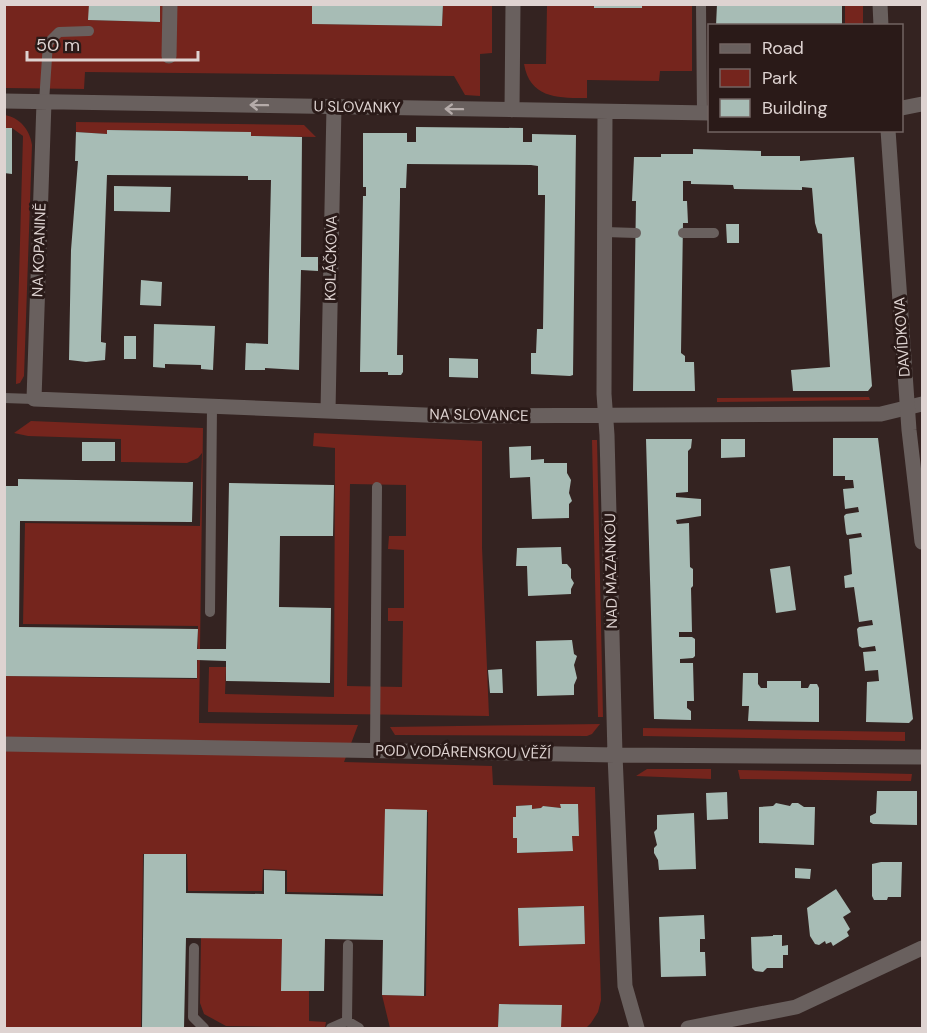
<svg xmlns="http://www.w3.org/2000/svg" width="927" height="1033" viewBox="0 0 927 1033" font-family="'DM Sans',sans-serif">
  <rect width="100%" height="100%" fill="#342321"/>
  <path fill="#75251d" fill-rule="evenodd" d="M312,4L313,24L442,26L443,5H492V53L480,54V96L465,95L454,76L85,72L84,89L5,88V5H89V20L159,22L160,5Z
    M594,4V8H642V5H692V71H660L659,81L587,80V98C559,98 530,99 524,64H546L547,5Z
    M845,5H863V25H845Z
    M5,115C20,118 30,130 32,145L24,376L20,383L16,384L23,136L12,128H5Z
    M76,122L304,125L316,137L251,136L250,132L107,130V134L76,132Z
    M869,397L870,400L717,402V398Z
    M31,421L203,428L199,723L358,725L344,762L492,766L493,785L595,787L601,1000L598,1012L591,1023L586,1028H561V1005L499,1004L498,1028H390L382,995L426,996L428,812H387L385,894L287,892V870L263,869L262,891H188L187,854H143L141,1028H5V676L197,679L198,626L23,624L25,523L200,526L202,453L198,458L187,463L121,462V439L28,436L14,433ZM561,804H578L579,835L572,836L573,851L517,853V838H513V818L516,817V806L531,805L532,809L541,808L543,806L561,808ZM584,906L585,944L519,946L518,908Z
    M314,433L482,441V547L489,716L208,712L209,667H226L225,694L334,697L335,448L313,446ZM350,484L406,485V536H389L388,549L404,550V608H388V621H403L402,687L347,686Z
    M592,440H597L603,717H598Z
    M600,724L592,734L587,736L395,735L390,727Z
    M643,728L905,732V741L643,736Z
    M647,769H711V779L636,776Z
    M738,770L912,774L911,781L740,779Z
    M201,938L282,939L281,991H309V1021L326,1022L325,1028L226,1026L204,1014L200,1003Z"/>
  <path fill="#a7bcb5" d="M89,4H160V22L88,20Z
    M312,4H443L442,26L312,24Z
    M594,4H642V8H594Z
    M717,4H842V26H716Z
    M416,127L523,128V142H532V134L576,135L573,375L570,376L531,374V353H536L537,329H543L545,200V195H538V166L531,165L407,164L406,188H400V198L397,355H403V372L401,375H388V372H360L363,196H366V187H363V133H407V142H416Z
    M4,128H12V174L4,173Z
    M107,130L251,132V136L302,137L301,257H318V271L301,270L299,370L265,368V370H245L246,343L268,344L269,270L271,180H248V176L107,175L101,337V342L106,343L105,360L86,362L69,360L71,250L78,161H75L76,132L107,134Z
    M693,149L761,151V156H800V161L854,157L872,386L868,391H793L791,370L830,367L822,234L818,233L815,223L812,188L802,187V190L734,189L733,185L691,184V181H683V201H687L688,223H683L681,353L685,356V362H694L695,391H633L636,201H632L634,157H661V154H693Z
    M114,186L171,187L170,212L114,211Z
    M726,224H739V243H727Z
    M141,280L162,282L161,306L140,305Z
    M154,324L215,326L213,370L201,369V365L165,364V368L153,367Z
    M124,336H136V359H124Z
    M449,358L478,359V378L449,377Z
    M833,438H878L913,719L909,723L866,722L867,682L879,681L878,670L865,671L863,652L876,651L875,646L862,648L859,646L857,629L859,627L873,625L872,620L859,622L854,587L845,588L844,576L852,574L849,539L862,537L861,533L847,535L846,533L844,516L846,514L859,512L858,507L845,509L843,489L854,488L853,480H845V476H833Z
    M646,439H692L691,448L688,451V492L676,493V497L701,499V516L676,520L677,524L689,523L690,567L693,569V586L691,588L692,632H679V637H692L695,639V656L693,658L680,659V663H693L694,701H687V708L691,711V720L654,719Z
    M721,439H745V457L721,458Z
    M82,442H115V461H82Z
    M531,446V460L544,459V463H567V473L571,480L569,493L572,501L569,504V518L532,519L530,477L510,478L509,447Z
    M18,479L193,482L192,522L20,521L19,627L198,629L197,649H226L229,483L334,485L333,536H280L279,607L331,608L330,683L226,681V661L197,660V678L4,676V486H18Z
    M561,547L562,564H567L571,569V578L574,583L571,589V594L528,596L527,566H516L517,548Z
    M790,566L796,610L776,613L770,569Z
    M572,640L574,654L577,656L574,665L577,678L574,685V695L537,696L536,641Z
    M502,669L503,693H490L488,670Z
    M743,673H758V684L761,688H767V681H801V688H808L810,684H817L819,688V722L748,721L749,706H742Z
    M877,791H917V825L873,824L870,822V816L876,813Z
    M727,792L728,819L707,820L706,793Z
    M776,803L790,806L792,803H798L804,807H815L814,845L759,843V807L773,806Z
    M560,804H578L579,836H572L573,851L517,853V838H513V817H516V806L532,805V809L541,808L543,806L561,808Z
    M385,809L427,810L424,996L382,995L383,940L325,939L324,991H281L282,939L186,938L184,1028H142L144,854H186V893L264,894V870L285,871V894L383,896Z
    M694,813L696,869L659,870L658,860L654,853V848L657,845L654,832L657,829V815Z
    M881,862H902L901,897H888L887,900H874L872,896V864Z
    M795,868L811,869L810,879L795,878Z
    M836,889L851,912L843,917L850,929L847,932L849,936L833,946L831,942L826,944L825,941L819,945L815,944L810,936L807,908Z
    M584,906L585,944L519,946L518,908Z
    M704,915L705,939H700V952H705L706,976L661,977L659,917Z
    M773,935H782V946L788,945V955H783V968H767L763,972L755,971L752,968L751,937L773,936Z
    M499,1004L562,1005L561,1028H498Z"/>
  <g fill="none" stroke-linecap="round" stroke-linejoin="round">
    <path stroke="#69605e" stroke-width="10" d="M701,4L702,113
      M44,102L48,43L59,32L89,31
      M605,232L636,233
      M683,233H714
      M4,398L34,399
      M210,612L212,407
      M375,750L377,487
      M194,948L193,1017L204,1028
      M347,1021L348,945
      M331,1028L347,1021L359,1028"/>
    <path stroke="#69605e" stroke-width="15" d="M169,56L170,4"/>
    <path stroke="#69605e" stroke-width="15" d="M4,101L710,113
      M44,102L34,399L449,416L881,414L922,404
      M902,108L922,104
      M512,110L513,4
      M605,112L604,394L607,435L615,755L625,986L637,1028
      M328,411L334,106
      M4,744L615,755L922,757
      M688,1028L796,1007L922,948"/>
    <path stroke="#69605e" stroke-width="15" d="M880,4L881,26
      M888,130L909,430L922,542"/>
  </g>
  <defs><path id="oneway-shaft" d="M-6 0H5M1.5-3L5.5 0L1.5 3" fill="none" stroke-width="1.6" stroke-linecap="round" stroke-linejoin="round" transform="scale(1.5)"/></defs>
  <g stroke="#b5aba9">
    <use href="#oneway-shaft" transform="translate(259 105) rotate(-179)"/>
    <use href="#oneway-shaft" transform="translate(454 109) rotate(-179)"/>
  </g>
  <g text-anchor="middle" dominant-baseline="central" stroke-width="6" stroke-linejoin="round" paint-order="stroke">
    <g font-size="15" fill="#ded3d1" stroke="#2a1a18">
      <text transform="translate(357 107) rotate(1)">U SLOVANKY</text>
      <text transform="translate(39 250) rotate(-88)">NA KOPANINĚ</text>
      <text transform="translate(331 258) rotate(-89)">KOLÁČKOVA</text>
      <text transform="translate(902 337) rotate(-94)">DAVÍDKOVA</text>
      <text transform="translate(479 415) rotate(1)">NA SLOVANCE</text>
      <text transform="translate(611 571) rotate(-91)">NAD MAZANKOU</text>
      <text transform="translate(463 752) rotate(1)">POD VODÁRENSKOU VĚŽÍ</text>
    </g>
  </g>
  <rect width="927" height="1033" fill="none" stroke="#ded3d1" stroke-width="12"/>
  <rect x="708" y="24" width="195" height="108" fill="#2a1a18" stroke="#726462" stroke-width="1.5"/>
  <rect x="720" y="44" width="30" height="9" fill="#69605e" stroke="#726462" stroke-width="1.5"/>
  <text x="762" y="54" font-size="18" fill="#ded3d1">Road</text>
  <rect x="720" y="69" width="30" height="18" fill="#75251d" stroke="#726462" stroke-width="1.5"/>
  <text x="762" y="84" font-size="18" fill="#ded3d1">Park</text>
  <rect x="720" y="99" width="30" height="18" fill="#a7bcb5" stroke="#726462" stroke-width="1.5"/>
  <text x="762" y="114" font-size="18" fill="#ded3d1">Building</text>
  <path d="M27 51v9h171v-9" fill="none" stroke="#ded3d1" stroke-width="3"/>
  <text x="36" y="51" font-size="18" fill="#ded3d1" stroke="#2a1a18" stroke-width="4.5" paint-order="stroke">50 m</text>
</svg>
